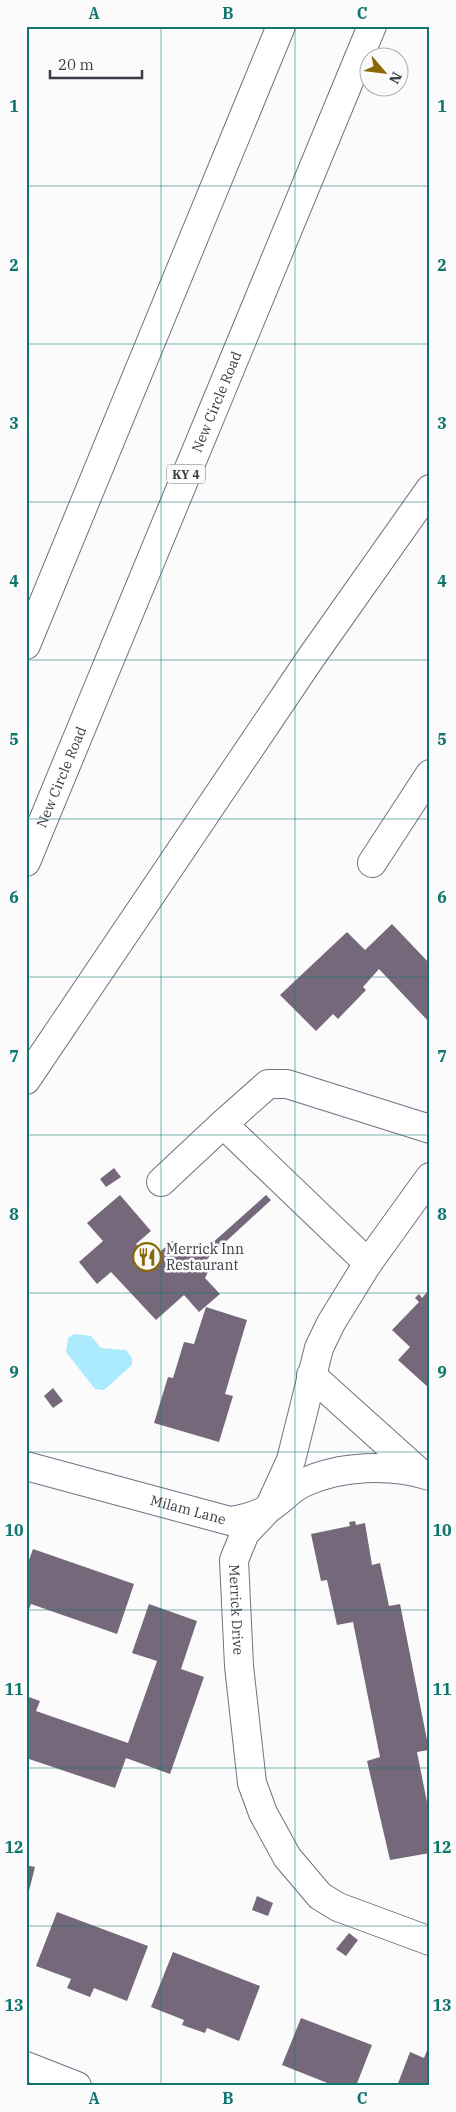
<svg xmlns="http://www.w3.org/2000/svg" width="456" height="2112" viewBox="0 0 456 2112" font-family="'IBM Plex Serif',serif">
  <rect width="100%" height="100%" fill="#fbfbfb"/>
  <path fill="#abebfd" d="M74,1334L91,1336L101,1348L126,1350L132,1358V1365L104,1390L95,1389L66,1352L68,1338Z"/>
  <path fill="#75687a" d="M392,924L430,964V1023L379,969L363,987L366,990L338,1019L333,1014L316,1031L280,995L347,932L365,950Z
    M114,1168L121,1177L106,1187L100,1179Z
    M120,1195L151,1231L136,1244L146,1255L155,1247L160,1252L172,1241L184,1254L193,1252L200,1254L266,1195L271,1200L207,1259L209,1270L205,1278L220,1294L199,1312L184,1295L156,1320L111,1272L97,1284L79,1262L103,1241L87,1223Z
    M428,1291L430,1293V1326L428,1328L430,1330V1389L398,1360L410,1347L392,1330L419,1302L415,1298L419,1294L422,1298Z
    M206,1307L247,1320L225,1394L233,1396L219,1442L154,1423L168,1377L173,1378L184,1342L194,1344Z
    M53,1388L63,1401L53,1408L44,1396Z
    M355,1521L356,1525L365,1523L372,1565L380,1563L389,1606L400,1604L429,1750L417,1752L430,1817V1853L390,1860L367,1761L380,1757L353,1622L337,1625L327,1580L321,1581L311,1534L350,1526L349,1522Z
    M33,1549L134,1584L117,1634L31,1604L26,1617V1568Z
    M149,1604L197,1621L181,1669L204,1677L170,1774L126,1758L115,1788L26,1758V1696L40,1701L36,1711L128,1743L157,1661L132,1653Z
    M26,1865L35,1867L27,1899H26Z
    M257,1896L273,1903L268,1916L252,1910Z
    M57,1912L148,1946L127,2001L94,1988L90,1997L67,1988L71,1979L36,1966Z
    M349,1933L358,1940L346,1956L336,1949Z
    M173,1952L260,1986L239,2041L207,2028L205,2033L182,2025L184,2020L151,2007Z
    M301,2018L372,2045L356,2086H335L282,2065Z
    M430,2043V2086H397L410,2052L424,2058Z"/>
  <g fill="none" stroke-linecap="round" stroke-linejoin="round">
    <defs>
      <g id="minor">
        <path d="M372,863L430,774"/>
        <path id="s1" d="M430,1177L368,1263L331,1323L319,1348L291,1460L269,1508L245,1533L234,1560L239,1666L252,1783L263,1813L287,1857L320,1896L338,1907L430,1941"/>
        <path d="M161,1182L223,1124"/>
        <path d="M368,1263L223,1124L268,1084H287L430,1129"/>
        <path d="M311,1375L420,1473"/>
        <path id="s2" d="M26,1466L230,1521C244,1519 257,1516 269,1508C281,1501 290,1489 303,1483C340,1465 391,1464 430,1476"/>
        <path d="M26,2066L77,2086"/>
      </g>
      <g id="highway">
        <path d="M26,645L281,26"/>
        <path id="s3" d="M26,862L372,26"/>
        <path d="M26,1080L310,659L430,489"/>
      </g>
    </defs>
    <use href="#minor" stroke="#707185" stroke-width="30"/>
    <use href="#highway" stroke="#707185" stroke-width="30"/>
    <use href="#minor" stroke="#fff" stroke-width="28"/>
    <use href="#highway" stroke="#fff" stroke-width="28"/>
  </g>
  <path fill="none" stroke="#0f766e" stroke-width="1" stroke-opacity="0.55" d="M161,26V2086M295,26V2086M26,186H430M26,344H430M26,502H430M26,660H430M26,819H430M26,977H430M26,1135H430M26,1293H430M26,1452H430M26,1610H430M26,1768H430M26,1926H430"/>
  <defs>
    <symbol id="restaurant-ring" viewBox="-11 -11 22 22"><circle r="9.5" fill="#fbfbfb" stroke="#896907" stroke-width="1.5"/><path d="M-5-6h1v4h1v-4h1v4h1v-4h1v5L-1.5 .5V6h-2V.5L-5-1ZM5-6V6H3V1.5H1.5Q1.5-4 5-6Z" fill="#896907"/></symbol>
  </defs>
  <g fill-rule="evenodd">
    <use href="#restaurant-ring" x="131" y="1241" width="32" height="32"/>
  </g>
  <g text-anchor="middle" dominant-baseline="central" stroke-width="5" stroke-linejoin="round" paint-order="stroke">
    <rect fill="#fbfbfb" stroke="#75757c" stroke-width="1" x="167" y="464.5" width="38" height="19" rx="4"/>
    <g font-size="12" font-weight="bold" fill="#3b3b45">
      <text x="186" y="474">KY 4</text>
    </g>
    <g font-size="14" fill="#3b3b45" stroke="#fbfbfb">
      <text stroke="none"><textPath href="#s3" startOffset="498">New Circle Road</textPath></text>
      <text stroke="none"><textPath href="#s3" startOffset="92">New Circle Road</textPath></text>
      <text stroke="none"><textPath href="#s2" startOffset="168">Milam Lane</textPath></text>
      <text stroke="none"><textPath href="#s1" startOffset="486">Merrick Drive</textPath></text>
    </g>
    <g font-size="14" fill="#3b3b45" stroke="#fbfbfb" text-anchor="start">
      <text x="166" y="1249">Merrick Inn<tspan x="166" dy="16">Restaurant</tspan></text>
    </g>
  </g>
  <rect width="456" height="2112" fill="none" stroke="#fbfbfb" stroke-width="55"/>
  <g transform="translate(384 72) rotate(118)"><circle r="24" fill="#fbfbfb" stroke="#aeaeb2"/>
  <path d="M0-4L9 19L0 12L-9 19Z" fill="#896907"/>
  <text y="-8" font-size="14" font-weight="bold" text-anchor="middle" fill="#3b3b45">N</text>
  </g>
  <path d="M50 70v8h92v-8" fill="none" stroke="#3b3b45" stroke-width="2.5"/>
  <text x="58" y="70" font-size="15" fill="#3b3b45" stroke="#fbfbfb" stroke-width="4" paint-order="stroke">20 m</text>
  <rect x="28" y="28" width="400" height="2056" fill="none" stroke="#0f766e" stroke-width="2"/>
  <g font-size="16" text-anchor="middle" font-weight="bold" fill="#0f766e">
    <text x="94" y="19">A</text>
    <text x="228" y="19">B</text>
    <text x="362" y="19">C</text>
    <text x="14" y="112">1</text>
    <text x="442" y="112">1</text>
    <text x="14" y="271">2</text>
    <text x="442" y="271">2</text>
    <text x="14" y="429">3</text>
    <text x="442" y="429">3</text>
    <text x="14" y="587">4</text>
    <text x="442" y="587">4</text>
    <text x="14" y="745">5</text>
    <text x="442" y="745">5</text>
    <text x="14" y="903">6</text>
    <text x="442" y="903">6</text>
    <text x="14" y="1062">7</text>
    <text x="442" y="1062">7</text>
    <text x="14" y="1220">8</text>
    <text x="442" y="1220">8</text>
    <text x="14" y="1378">9</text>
    <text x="442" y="1378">9</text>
    <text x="14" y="1536">10</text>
    <text x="442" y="1536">10</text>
    <text x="14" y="1695">11</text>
    <text x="442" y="1695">11</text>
    <text x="14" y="1853">12</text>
    <text x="442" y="1853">12</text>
    <text x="14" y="2011">13</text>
    <text x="442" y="2011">13</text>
    <text x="94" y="2104">A</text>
    <text x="228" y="2104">B</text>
    <text x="362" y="2104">C</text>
  </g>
</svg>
